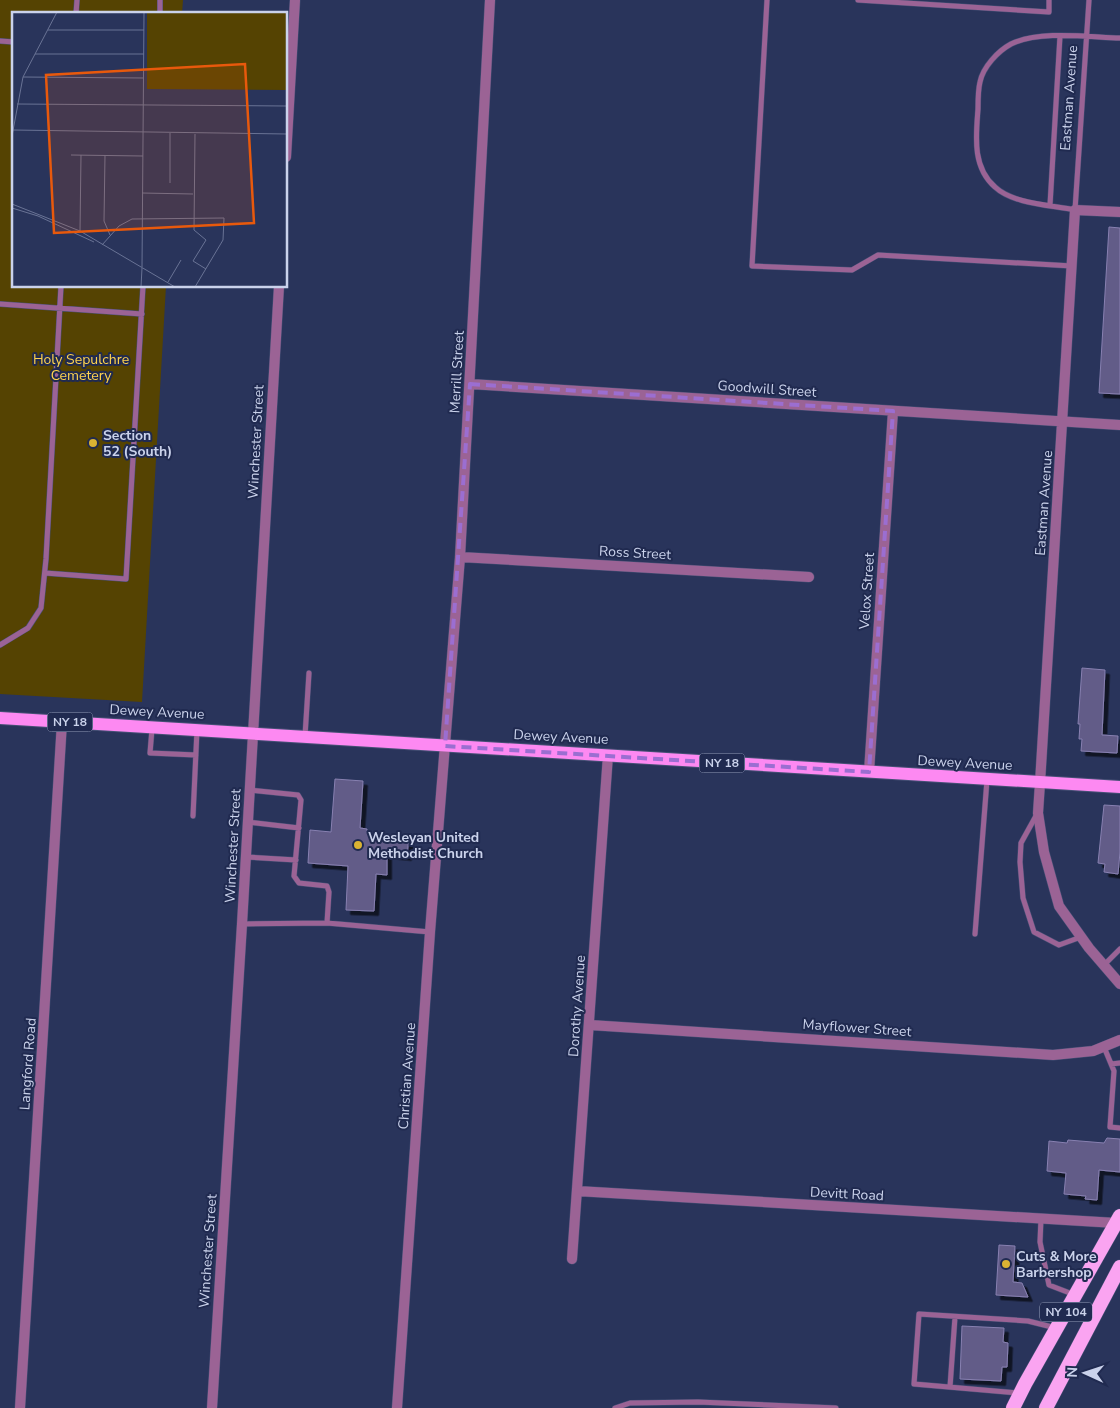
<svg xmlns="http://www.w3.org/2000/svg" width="1120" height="1408" viewBox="0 0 1120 1408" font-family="'Nunito Sans',sans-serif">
  <defs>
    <filter id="shadow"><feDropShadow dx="4.5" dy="4.5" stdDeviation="0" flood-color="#0009"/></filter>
  </defs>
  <rect width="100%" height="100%" fill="#29345b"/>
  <path fill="#554302" d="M0,0H183L182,14H14V286H166L142,702L0,694Z"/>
  <path fill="#625b88" stroke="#8881b1" filter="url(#shadow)" d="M1109,227L1120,228V394L1099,393Z
    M1082,668L1105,670L1102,735L1118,736L1117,753L1081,751L1082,739H1079L1080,724H1078Z
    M335,779L363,781L360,828L367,829V833L409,836L407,856L387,854V875L376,874L374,911L346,910L348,866L308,863L310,830L331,832Z
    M1104,805L1120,806V852L1118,874L1104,872L1105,864L1098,863Z
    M1107,1138L1120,1139V1172L1099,1170L1097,1200L1085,1199L1086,1196L1064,1194L1066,1173L1047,1171L1049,1141L1067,1143L1068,1140L1104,1143Z
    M999,1245L1015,1246L1013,1282L1022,1283L1028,1297L996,1295Z
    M962,1326L1004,1328L1003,1342L1008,1343L1007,1367H1002L1001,1381L960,1379Z"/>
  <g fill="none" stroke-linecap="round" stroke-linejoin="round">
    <defs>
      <path id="service" d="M767,0L752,266L852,270L878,255L1072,266
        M858,0L1049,12V0
        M1089,0L1075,210C1051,205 1013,204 995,187C972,167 976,136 978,109C978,100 978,90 980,82C983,67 998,51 1011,44C1040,30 1088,37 1120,38
        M76,14L77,0
        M160,14V0
        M0,41L14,42
        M1050,205L1060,36
        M0,304L142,314
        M45,573L126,579L143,286
        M0,645L28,628L41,608L46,559L61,286
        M152,729L150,753L196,755
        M305,736L309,673
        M250,790L298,795L301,800L294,876L299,883L327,886L329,892L327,923L430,932
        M1037,814L1021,843L1020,862L1023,898L1034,932L1059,945L1081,937
        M193,816L197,730
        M248,822L299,828
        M246,857L296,860
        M242,924L327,923
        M975,934L987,780
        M1104,965L1120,949
        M1104,1047L1114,1071L1110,1127L1120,1128
        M1111,1064L1120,1063
        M1041,1219L1040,1242L1049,1285L1075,1295
        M950,1387L955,1317
        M1019,1393L914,1384L919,1314L1028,1321L1056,1328
        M615,1408L630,1403L698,1402L836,1408"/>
      <path id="minor" d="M286,157L295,0
        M470,384L1120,425
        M460,557L809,577
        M869,772L893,411
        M1040,783L1075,210L1120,212
        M590,1025L1053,1055L1093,1051L1120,1040
        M577,1191L1116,1223
        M572,1259L608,755
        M20,1408L62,722
        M212,1408L242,924L279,286
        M397,1408L430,932L460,557L490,0"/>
      <path id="tertiary" d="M1040,783L1038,813L1044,852L1059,906L1089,948L1120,984"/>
      <path id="primary" d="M0,718L1120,787"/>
      <path id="trunk" d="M1013,1408L1025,1384L1120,1216
        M1046,1408L1120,1267"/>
    </defs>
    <use href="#service" stroke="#465075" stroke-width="6"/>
    <use href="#minor" stroke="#465075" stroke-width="11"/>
    <use href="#tertiary" stroke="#465075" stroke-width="11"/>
    <use href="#primary" stroke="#465075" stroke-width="14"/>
    <use href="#trunk" stroke="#465075" stroke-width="15"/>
    <use href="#service" stroke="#9b6395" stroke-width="5"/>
    <use href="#minor" stroke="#9b6395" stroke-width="10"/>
    <use href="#tertiary" stroke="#9b6395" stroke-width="10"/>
    <use href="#primary" stroke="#fd89f2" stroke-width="12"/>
    <use href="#trunk" stroke="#faa4f1" stroke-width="14"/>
  </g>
  <path fill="none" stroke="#9b6ed1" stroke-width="4" stroke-dasharray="10 6" stroke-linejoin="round" d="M470,384L893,411L869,772L445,746Z"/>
  <g fill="#dab333" stroke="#202a50" stroke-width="2">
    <circle cx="93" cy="443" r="5"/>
    <circle cx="358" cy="845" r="5"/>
    <circle cx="1006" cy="1264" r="5"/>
  </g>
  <g text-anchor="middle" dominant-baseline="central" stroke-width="4" stroke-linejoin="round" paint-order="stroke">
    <g fill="#202a50" stroke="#97a0bc" stroke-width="1">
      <rect x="47.5" y="712.5" width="45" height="19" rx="4"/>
      <rect x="699.5" y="753.5" width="45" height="19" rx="4"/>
      <rect x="1040" y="1302.5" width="52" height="19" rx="4"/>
    </g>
    <g font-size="12" font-weight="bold" fill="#cad2eb">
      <text x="70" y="722">NY 18</text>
      <text x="722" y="763">NY 18</text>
      <text x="1066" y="1312">NY 104</text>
    </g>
    <g font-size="14" fill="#cad2eb" stroke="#202a50">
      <text transform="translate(1069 98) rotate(-86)">Eastman Avenue</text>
      <text transform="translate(457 372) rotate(-87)">Merrill Street</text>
      <text transform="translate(767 389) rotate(4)">Goodwill Street</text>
      <text transform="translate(256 442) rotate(-87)">Winchester Street</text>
      <text transform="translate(1044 503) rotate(-86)">Eastman Avenue</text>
      <text transform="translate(635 553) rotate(3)">Ross Street</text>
      <text transform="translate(867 591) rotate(-86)">Velox Street</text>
      <text transform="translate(157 712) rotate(3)">Dewey Avenue</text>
      <text transform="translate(561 737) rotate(3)">Dewey Avenue</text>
      <text transform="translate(965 763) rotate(3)">Dewey Avenue</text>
      <text transform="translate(233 846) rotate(-87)">Winchester Street</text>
      <text transform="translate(577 1006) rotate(-86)">Dorothy Avenue</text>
      <text transform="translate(857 1028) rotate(4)">Mayflower Street</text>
      <text transform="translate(28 1064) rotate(-86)">Langford Road</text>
      <text transform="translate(407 1076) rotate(-86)">Christian Avenue</text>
      <text transform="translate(847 1194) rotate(3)">Devitt Road</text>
      <text transform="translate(208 1251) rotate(-86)">Winchester Street</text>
    </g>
    <g font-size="14" fill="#fed34e" stroke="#202a50">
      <text x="81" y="359">Holy Sepulchre<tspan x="81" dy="16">Cemetery</tspan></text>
    </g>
    <g font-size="14" font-weight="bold" fill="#cad2eb" stroke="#202a50" text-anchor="start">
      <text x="103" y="435">Section<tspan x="103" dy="16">52 (South)</tspan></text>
      <text x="368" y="837">Wesleyan United<tspan x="368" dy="16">Methodist Church</tspan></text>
      <text x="1016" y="1256">Cuts &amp; More<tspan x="1016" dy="16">Barbershop</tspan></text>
    </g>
  </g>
  <g transform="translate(12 12)">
    <rect width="275" height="275" fill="#29345b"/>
    <path d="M135,0H275V78L135,77Z" fill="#554302"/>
    <path fill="none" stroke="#697395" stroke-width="1" d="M36,18H132M23,42H132M11,65L132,66M5,92L275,94M1,118L275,122M183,122L182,218L194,228L181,249L194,257M0,124L11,65L45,0M59,143L131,144M93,143L92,209L98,223M158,171V121M130,181L181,182M0,192L68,219L163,275M0,196L26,204L82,230M68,219L69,143M90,233L107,214L120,207L212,206L211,228L183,275M130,255L132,0M156,270L169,248M129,275L130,256"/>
    <path fill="#e8590c" fill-opacity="0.15" stroke="#e8590c" stroke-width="2.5" d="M233,52L242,211L42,221L34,63Z"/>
    <rect width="275" height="275" fill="none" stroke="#cad2eb" stroke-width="2.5"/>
  </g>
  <g transform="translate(1085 1373) rotate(273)" stroke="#202a50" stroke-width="4" paint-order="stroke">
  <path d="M0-4L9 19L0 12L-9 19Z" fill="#cad2eb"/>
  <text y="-8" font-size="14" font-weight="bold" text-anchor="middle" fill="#cad2eb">N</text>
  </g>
</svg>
